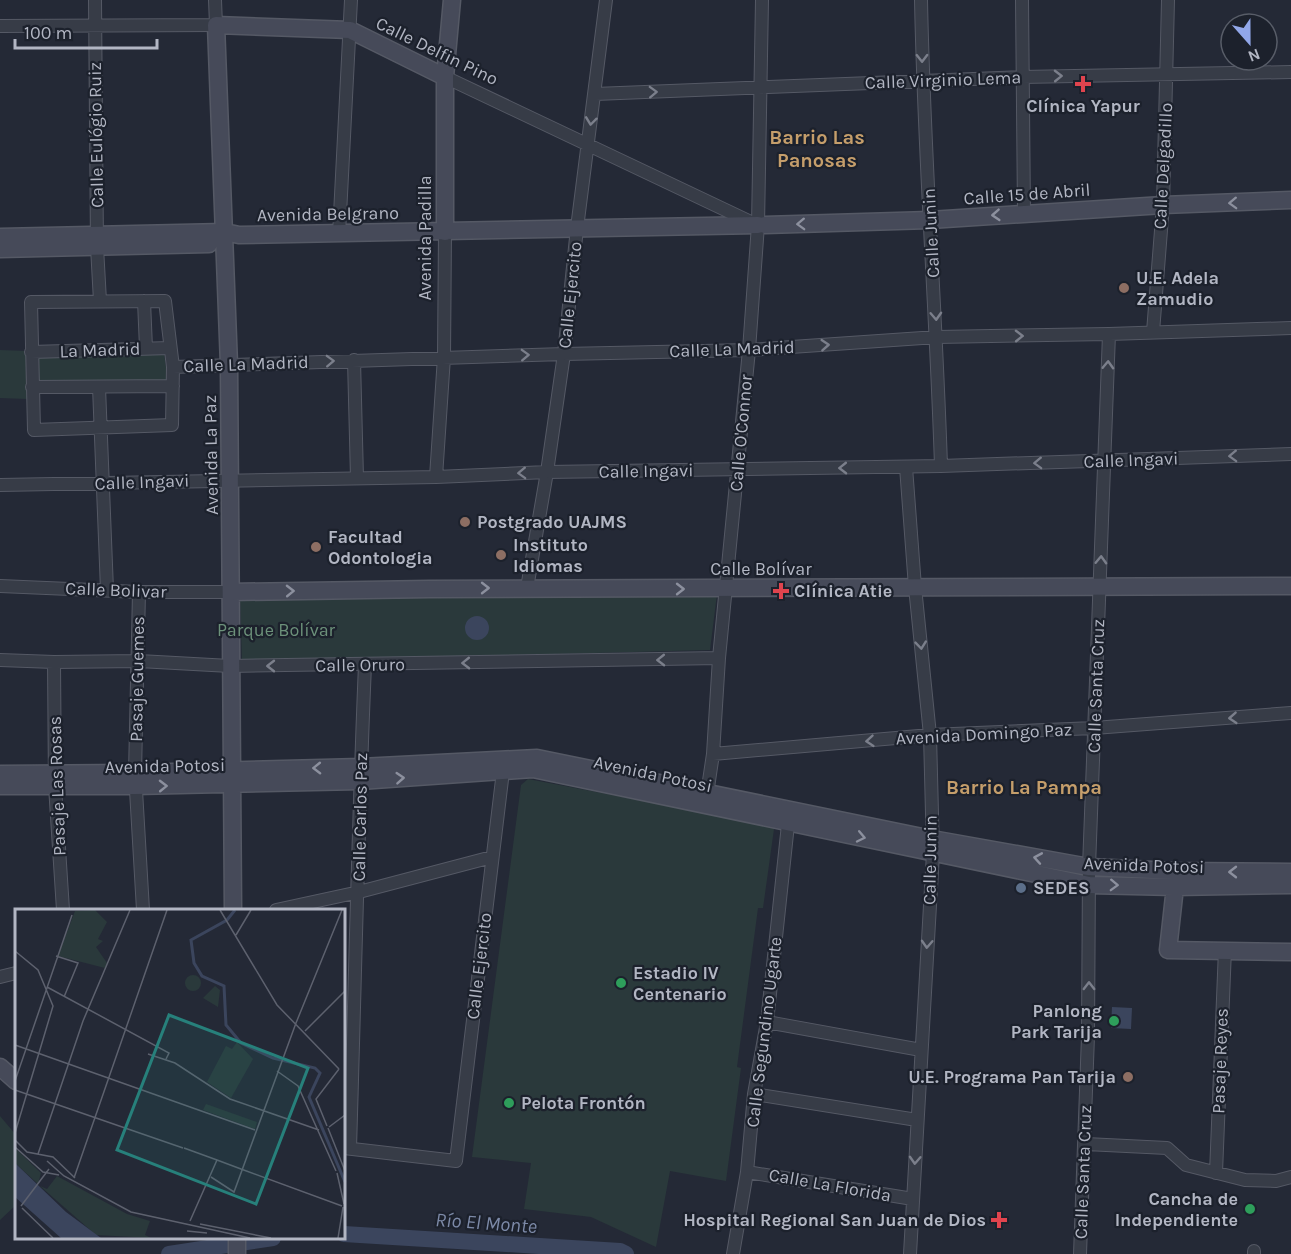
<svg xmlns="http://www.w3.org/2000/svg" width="1291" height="1254" viewBox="0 0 1291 1254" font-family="Karla,sans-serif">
  <rect width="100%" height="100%" fill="#242936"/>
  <path fill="#2a393b" d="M0,350L27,351V399L0,398Z
    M33,353H164L168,381L34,385Z
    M717,594L710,650L242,662L240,598Z
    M528,779L770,825L774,829L763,908H758L737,1067L741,1068L726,1181L670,1171L656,1247L591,1217L524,1209L531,1163L472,1157L521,785Z
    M0,1116L16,1135V1205L0,1220Z"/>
  <path fill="#3b455d" d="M465 628a12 12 0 1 1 24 0a12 12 0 1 1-24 0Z
    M1112,1007L1132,1008L1131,1029L1111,1028Z"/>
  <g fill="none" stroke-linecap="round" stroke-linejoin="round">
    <path stroke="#3b455d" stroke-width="16" d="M344,1234L620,1251L626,1254
      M169,1254L273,1238"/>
    <defs>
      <path id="street" d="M95,0L97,247L100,301
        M921,0C924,155 936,310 941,466
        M1022,0L1024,213
        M0,26L216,25L215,0
        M445,77L755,224
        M595,94L1022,77L1291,72
        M339,234L351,0
        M144,301L146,348
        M165,301L173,367L172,425L34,430L31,302Z
        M1153,332L1163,205L1168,0
        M31,352L170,348
        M354,360L357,478
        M173,367L564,354L749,350L937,337L1109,334L1291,328
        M32,387L173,386
        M99,387L107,590
        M906,467L915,587L930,735L933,853L910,1254
        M436,477L444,357L445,232
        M0,485L436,477L547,472L941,466L1291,454
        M0,586L139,592H231
        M527,588L547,472L564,354L577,228L606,0
        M139,592L135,773L143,910
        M0,660L54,662L139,661L230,666L719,658
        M54,662L55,786L63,910
        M713,754L930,735L1094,728L1291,713
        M706,801L713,754L719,658L749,350L758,225L762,0
        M276,910L359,892L492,857
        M0,977L16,973
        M767,1022L921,1050
        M754,1094L917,1120
        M1086,1144L1167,1148L1186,1165L1245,1180L1276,1181L1291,1177
        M344,1148L456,1161L504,763
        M350,1148C355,987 358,826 365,665
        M747,1172L913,1199
        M1216,1173L1225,949
        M733,1254L747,1172L754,1094L767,1022L789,815
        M1080,1254L1088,1036L1089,867L1109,334
        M1254,1254V1251"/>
      <path id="secondary" d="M765,225L930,220L1163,205L1291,200
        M445,232V77L452,0
        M0,237L225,232L239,235L758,225
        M0,249L209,244
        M231,592L429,589L1291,586
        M0,774L135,773L361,767L537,758L932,839L1089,867L1175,871L1291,872
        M0,786H136L360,781L533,769L1089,885L1175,887L1291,885
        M1175,887L1168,950L1291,952
        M233,910L229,365L216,25L350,30L445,77
        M0,1067L16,1081
        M237,1254V1238"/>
    </defs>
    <use href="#street" stroke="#555965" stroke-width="14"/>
    <use href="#secondary" stroke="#555965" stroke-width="19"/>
    <use href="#street" stroke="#373c47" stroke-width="12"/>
    <use href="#secondary" stroke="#464a59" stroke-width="16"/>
  </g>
  <defs><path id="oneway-chevron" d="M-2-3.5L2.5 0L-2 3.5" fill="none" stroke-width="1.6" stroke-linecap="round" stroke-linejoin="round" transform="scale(1.5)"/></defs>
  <g stroke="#7b7f8b">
    <use href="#oneway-chevron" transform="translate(922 58) rotate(89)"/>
    <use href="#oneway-chevron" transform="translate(1058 76) rotate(-1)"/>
    <use href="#oneway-chevron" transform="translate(653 92) rotate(-2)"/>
    <use href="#oneway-chevron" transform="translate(591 121) rotate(97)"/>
    <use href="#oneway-chevron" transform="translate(936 316) rotate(87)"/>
    <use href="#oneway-chevron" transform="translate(1019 336) rotate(-1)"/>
    <use href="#oneway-chevron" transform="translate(825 345) rotate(-4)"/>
    <use href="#oneway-chevron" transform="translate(525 355) rotate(-2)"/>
    <use href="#oneway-chevron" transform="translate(330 361) rotate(-2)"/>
    <use href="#oneway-chevron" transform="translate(1108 365) rotate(-88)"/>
    <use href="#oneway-chevron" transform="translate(1233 456) rotate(178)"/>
    <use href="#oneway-chevron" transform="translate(1038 463) rotate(178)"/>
    <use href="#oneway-chevron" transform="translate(843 468) rotate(179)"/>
    <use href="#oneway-chevron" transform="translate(522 473) rotate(178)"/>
    <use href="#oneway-chevron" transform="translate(1101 560) rotate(-88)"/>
    <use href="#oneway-chevron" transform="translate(921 645) rotate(84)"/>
    <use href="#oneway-chevron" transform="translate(661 660) rotate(179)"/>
    <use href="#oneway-chevron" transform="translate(466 663) rotate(179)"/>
    <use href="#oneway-chevron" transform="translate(271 666) rotate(180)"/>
    <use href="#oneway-chevron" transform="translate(1233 718) rotate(176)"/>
    <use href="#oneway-chevron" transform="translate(870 741) rotate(175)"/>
    <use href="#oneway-chevron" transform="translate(927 944) rotate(93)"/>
    <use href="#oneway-chevron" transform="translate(1089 986) rotate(-90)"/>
    <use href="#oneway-chevron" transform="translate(915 1160) rotate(93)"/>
  </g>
  <g stroke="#8c909e">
    <use href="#oneway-chevron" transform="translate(1233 203) rotate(178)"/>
    <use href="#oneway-chevron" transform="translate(996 215) rotate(176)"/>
    <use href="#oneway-chevron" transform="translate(801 224) rotate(178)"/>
    <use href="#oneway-chevron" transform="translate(485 588)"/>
    <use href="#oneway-chevron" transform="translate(680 589)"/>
    <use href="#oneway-chevron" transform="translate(290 591) rotate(-1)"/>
    <use href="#oneway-chevron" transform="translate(317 768) rotate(179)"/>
    <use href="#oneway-chevron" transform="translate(400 778) rotate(-4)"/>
    <use href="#oneway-chevron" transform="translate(163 786) rotate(-1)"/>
    <use href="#oneway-chevron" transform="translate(861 837) rotate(12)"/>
    <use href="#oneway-chevron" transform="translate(1038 858) rotate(-170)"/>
    <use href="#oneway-chevron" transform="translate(1233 872) rotate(-180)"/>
    <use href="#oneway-chevron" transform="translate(1114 885) rotate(2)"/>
  </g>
  <g fill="#e0444e" stroke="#1c212c" stroke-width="2">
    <path d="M1080 75h6v6h6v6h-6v6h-6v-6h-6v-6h6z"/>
    <path d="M778 582h6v6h6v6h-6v6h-6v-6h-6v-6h6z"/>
    <path d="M996 1211h6v6h6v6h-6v6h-6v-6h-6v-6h6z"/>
  </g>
  <g fill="#8d6e63" stroke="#1c212c" stroke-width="2">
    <circle cx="1124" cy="288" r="6"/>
    <circle cx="465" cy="522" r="6"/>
    <circle cx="316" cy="547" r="6"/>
    <circle cx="501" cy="555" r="6"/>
    <circle cx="1128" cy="1077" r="6"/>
  </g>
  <circle fill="#5c6f8a" stroke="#1c212c" stroke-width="2" cx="1021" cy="888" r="6"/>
  <g fill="#2e9e5b" stroke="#1c212c" stroke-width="2">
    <circle cx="621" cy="983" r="6"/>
    <circle cx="1114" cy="1021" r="6"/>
    <circle cx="509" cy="1103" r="6"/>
    <circle cx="1250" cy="1209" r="6"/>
  </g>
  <g text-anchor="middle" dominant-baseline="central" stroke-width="4.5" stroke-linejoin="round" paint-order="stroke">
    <g font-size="18" fill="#b2b6c3" stroke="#1c212c">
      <text transform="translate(437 51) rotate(26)">Calle Delfin Pino</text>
      <text transform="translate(943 80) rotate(-2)">Calle Virginio Lema</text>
      <text transform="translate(96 135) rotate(-91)">Calle Eulógio Ruiz</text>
      <text transform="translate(1163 166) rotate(-87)">Calle Delgadillo</text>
      <text transform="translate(1027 194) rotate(-4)">Calle 15 de Abril</text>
      <text transform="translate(328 214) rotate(-1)">Avenida Belgrano</text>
      <text transform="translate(931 233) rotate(-93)">Calle Junin</text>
      <text transform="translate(425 238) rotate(-90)">Avenida Padilla</text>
      <text transform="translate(570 295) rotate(-84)">Calle Ejercito</text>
      <text transform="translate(732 349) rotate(-2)">Calle La Madrid</text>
      <text transform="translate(100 350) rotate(-2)">La Madrid</text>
      <text transform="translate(246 364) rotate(-2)">Calle La Madrid</text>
      <text transform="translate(741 433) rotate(-85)">Calle O'Connor</text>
      <text transform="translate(211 455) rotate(-91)">Avenida La Paz</text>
      <text transform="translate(1131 460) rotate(-2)">Calle Ingavi</text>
      <text transform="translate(646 471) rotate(-1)">Calle Ingavi</text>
      <text transform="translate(142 482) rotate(-2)">Calle Ingavi</text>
      <text x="761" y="569">Calle Bolívar</text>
      <text transform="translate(116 590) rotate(2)">Calle Bolivar</text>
      <text transform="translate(360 665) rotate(-1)">Calle Oruro</text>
      <text transform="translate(137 679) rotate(-89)">Pasaje Guemes</text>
      <text transform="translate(1096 686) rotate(-88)">Calle Santa Cruz</text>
      <text transform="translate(984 734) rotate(-3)">Avenida Domingo Paz</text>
      <text transform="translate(165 766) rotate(-1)">Avenida Potosi</text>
      <text transform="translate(653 774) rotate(12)">Avenida Potosi</text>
      <text transform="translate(57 786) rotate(-92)">Pasaje Las Rosas</text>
      <text transform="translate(360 817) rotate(-89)">Calle Carlos Paz</text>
      <text transform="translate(930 860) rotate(-89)">Calle Junin</text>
      <text transform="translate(1144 865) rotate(2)">Avenida Potosi</text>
      <text transform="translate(479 966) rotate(-83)">Calle Ejercito</text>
      <text transform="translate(764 1032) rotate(-83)">Calle Segundino Ugarte</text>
      <text transform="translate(1220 1061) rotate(-88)">Pasaje Reyes</text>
      <text transform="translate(1083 1172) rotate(-88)">Calle Santa Cruz</text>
      <text transform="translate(830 1185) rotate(10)">Calle La Florida</text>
    </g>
    <g font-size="18" font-weight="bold" fill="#b2b6c3" stroke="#1c212c" text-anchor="start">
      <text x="1083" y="106" text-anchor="middle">Clínica Yapur</text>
      <text x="1136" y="278">U.E. Adela<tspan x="1136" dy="21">Zamudio</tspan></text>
      <text x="477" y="522">Postgrado UAJMS</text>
      <text x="328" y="537">Facultad<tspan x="328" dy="21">Odontologia</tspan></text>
      <text x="513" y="545">Instituto<tspan x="513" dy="21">Idiomas</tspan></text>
      <text x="794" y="591">Clínica Atie</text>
      <text x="1033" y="888">SEDES</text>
      <text x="633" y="973">Estadio IV<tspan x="633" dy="21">Centenario</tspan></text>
      <text x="1102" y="1011" text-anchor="end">Panlong<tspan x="1102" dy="21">Park Tarija</tspan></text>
      <text x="1116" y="1077" text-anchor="end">U.E. Programa Pan Tarija</text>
      <text x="521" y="1103">Pelota Frontón</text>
      <text x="1238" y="1199" text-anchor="end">Cancha de<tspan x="1238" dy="21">Independiente</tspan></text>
      <text x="986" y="1220" text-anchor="end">Hospital Regional San Juan de Dios</text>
    </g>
    <g font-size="18" fill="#6c917a" stroke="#1c212c">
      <text x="276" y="630">Parque Bolívar</text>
    </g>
    <g font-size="20" font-weight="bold" fill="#c59e6b" stroke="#1c212c">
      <text x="817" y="137">Barrio Las<tspan x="817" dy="23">Panosas</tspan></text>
      <text x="1024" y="787">Barrio La Pampa</text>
    </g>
    <g font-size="20" font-style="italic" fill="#7d8aa8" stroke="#1c212c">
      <text transform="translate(486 1223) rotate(4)">Río El Monte</text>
    </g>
  </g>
  <g transform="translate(15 909)">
    <rect width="330" height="330" fill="#242936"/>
    <path d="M60,2L80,1L92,13L83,30L88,32L81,38L92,54L90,59L43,47ZM170 74a8 8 0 1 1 16 0a8 8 0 1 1-16 0ZM200,77L205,81L203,98L188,89ZM222,133L238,150L216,189L192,173L211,137L217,140ZM191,195L242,213L240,220L188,201ZM0,239L26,264L23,275L0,254ZM42,267L112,305L135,312L130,326L136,329L81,326L25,277L32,280Z" fill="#2a393b"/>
    <path d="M0,254L51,303L86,329H46L0,288Z" fill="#3b455d"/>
    <path fill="none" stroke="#3b455d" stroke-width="3" d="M220,1L212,11L176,31L179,54L187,67L209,77L211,116L226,134L258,149L300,159L305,164L294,188L330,273"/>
    <path fill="none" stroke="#5d616e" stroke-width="1.5" d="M205,1L262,96L324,160M221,26L236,1M0,42L23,61L38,97L0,224M41,47L63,54L49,88M32,78L154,144L151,150M281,114L327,1M290,122L330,82M0,136L240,221M133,145L160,154L215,190L304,221M262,162L283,177L321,262M0,172L57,6M0,181L168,239M312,217L301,190L324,160M314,218L330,206M313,219L330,262M0,231L12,243L38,248L60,269M0,238L28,263L44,266M169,239L202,251M23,245L68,112L115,1M32,252L49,267L116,303L235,329M226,260L327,297M322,264L329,295M196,268L219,283L281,114M59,269L152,1M6,297L34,260M7,299L38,329M175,312L202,251L226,260M185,315L256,329M172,322L192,324M323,329L328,298"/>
    <path fill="#27807b" fill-opacity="0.15" stroke="#27807b" stroke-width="3" d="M154,106L293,159L241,295L102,241Z"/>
    <rect width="330" height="330" fill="none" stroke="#b2b6c3" stroke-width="3"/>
  </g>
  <g transform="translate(1249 42) rotate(159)"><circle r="28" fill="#1c212c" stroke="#585d68" stroke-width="1.5"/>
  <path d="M0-4.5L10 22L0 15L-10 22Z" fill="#91a7e9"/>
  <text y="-9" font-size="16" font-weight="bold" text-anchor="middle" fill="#b2b6c3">N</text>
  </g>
  <path d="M15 39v9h142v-9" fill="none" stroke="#b2b6c3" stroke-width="3"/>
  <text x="24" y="39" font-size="18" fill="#b2b6c3" stroke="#1c212c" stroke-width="4.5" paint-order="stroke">100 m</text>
</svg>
